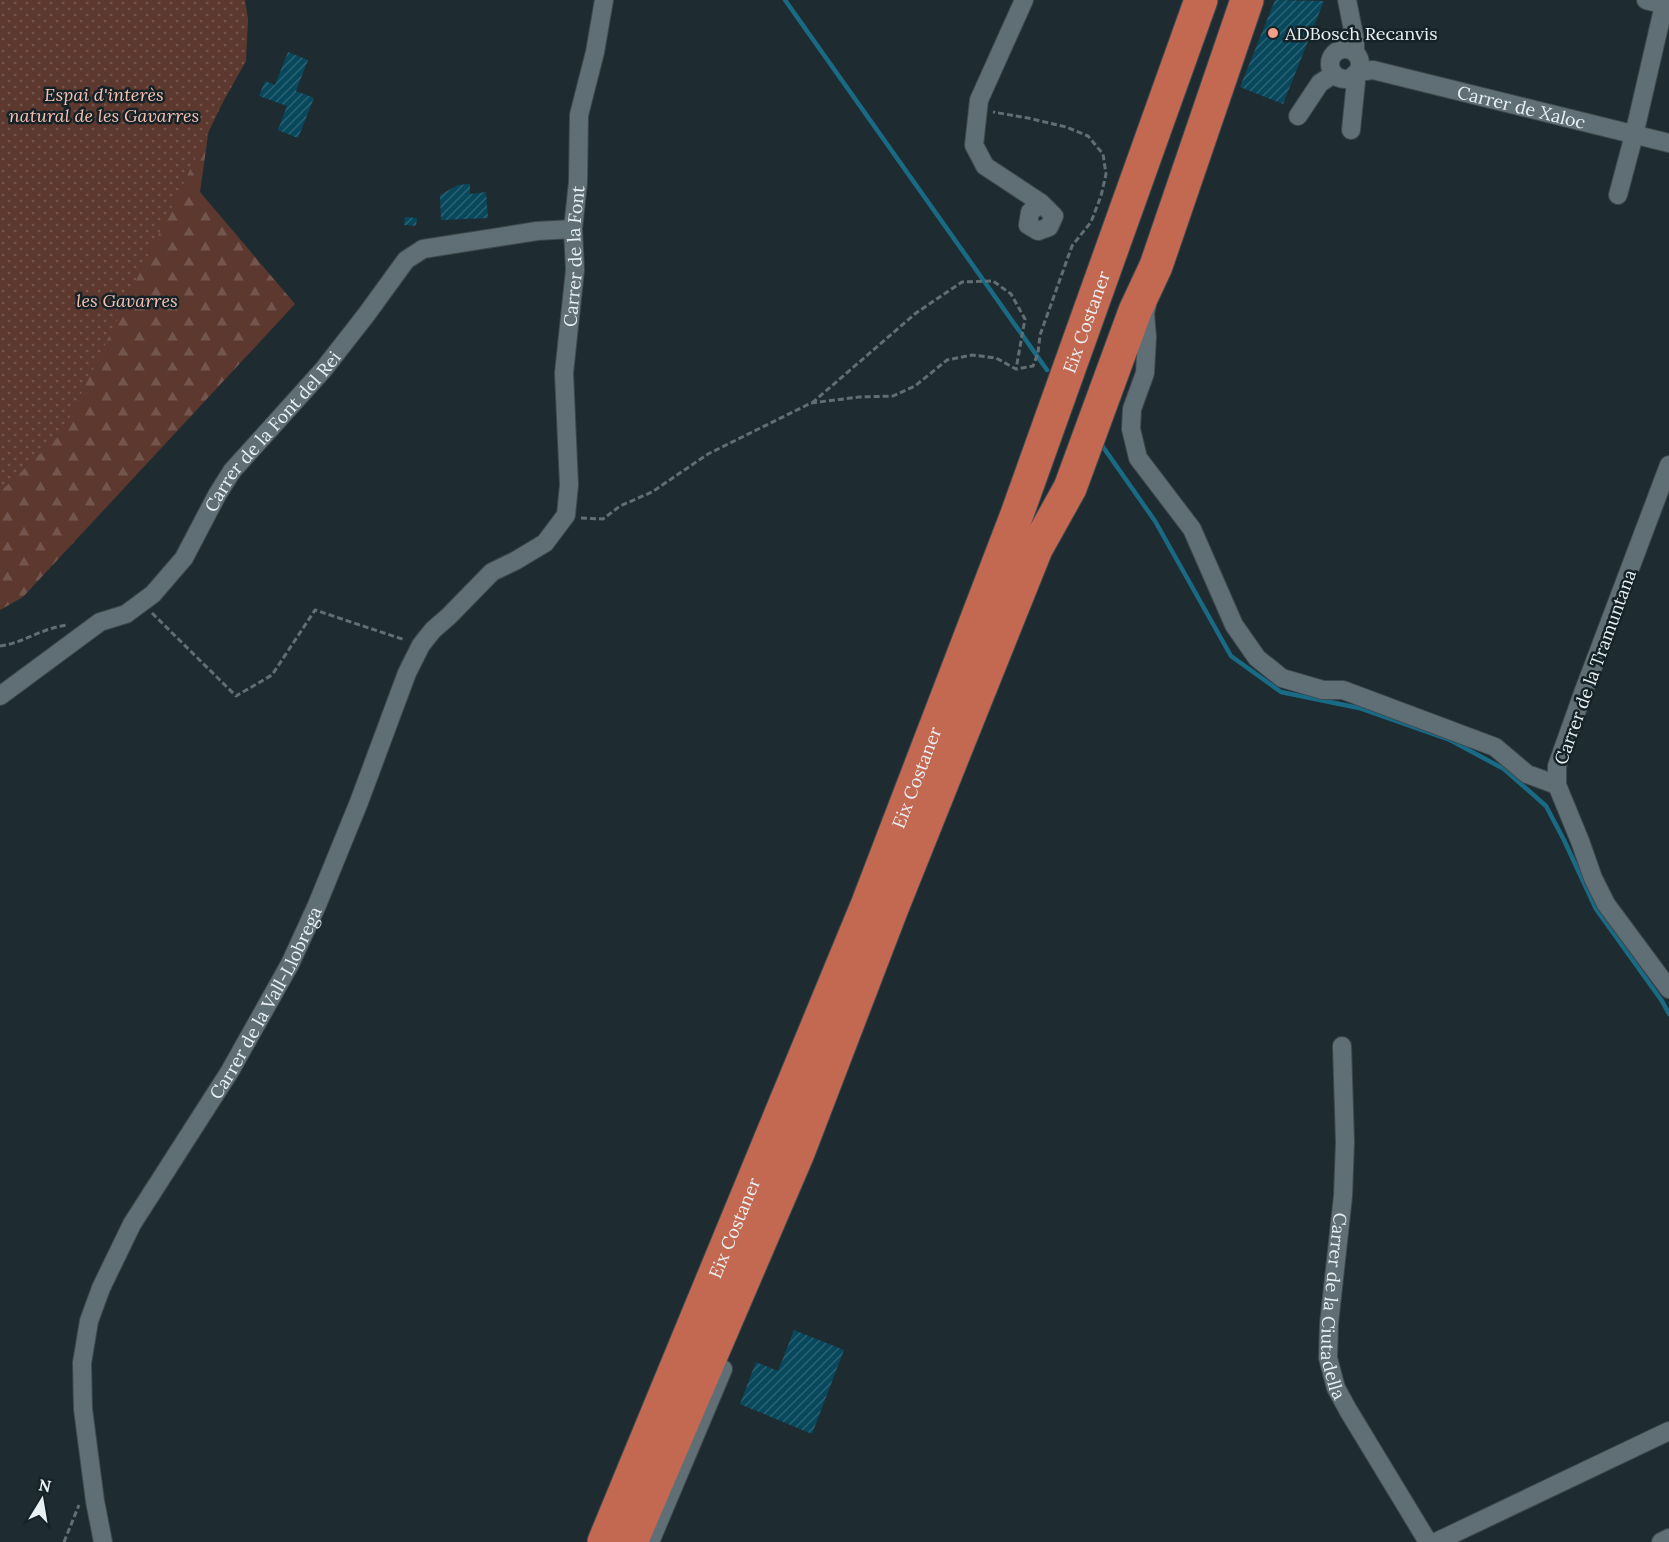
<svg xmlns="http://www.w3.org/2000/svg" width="1669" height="1542" viewBox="0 0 1669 1542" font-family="Lora,serif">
  <defs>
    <pattern id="forest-firs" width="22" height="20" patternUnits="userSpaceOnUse" patternTransform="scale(1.5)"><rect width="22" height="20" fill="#5d382e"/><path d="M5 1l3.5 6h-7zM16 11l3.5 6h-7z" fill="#74554d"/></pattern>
    <pattern id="park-dots" width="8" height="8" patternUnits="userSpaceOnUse" patternTransform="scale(1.5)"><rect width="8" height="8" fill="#5d382e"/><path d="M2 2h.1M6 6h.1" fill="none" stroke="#74554d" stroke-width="1.8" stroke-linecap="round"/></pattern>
    <pattern id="building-hatch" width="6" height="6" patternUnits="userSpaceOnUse" patternTransform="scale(1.5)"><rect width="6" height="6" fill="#07485c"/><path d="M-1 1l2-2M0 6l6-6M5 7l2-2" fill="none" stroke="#2b6374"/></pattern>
  </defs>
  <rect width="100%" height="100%" fill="#1e2c31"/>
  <path fill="url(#forest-firs)" d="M0,0H227L200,192L295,304L23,597L0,610Z"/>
  <path fill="url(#park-dots)" d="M0,0H245L248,19L246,61L223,102L62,433L0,492Z"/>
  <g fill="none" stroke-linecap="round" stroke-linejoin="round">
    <path stroke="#196a84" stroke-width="4.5" d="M785,0L1047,370
      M1101,444L1155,521L1231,656L1281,692L1359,708L1450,740L1504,769L1546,806L1564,840L1596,909L1662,1001L1669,1014"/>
  </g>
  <path fill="url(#building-hatch)" d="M1275,0L1324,1L1283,104L1240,87Z
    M288,52L308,60L296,91L314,98L298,138L278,130L287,106L259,96L265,81L275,85Z
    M470,184V194L486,192L488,218L441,220L440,195L458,185Z
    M405,217L417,218L416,226L404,225Z
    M794,1330L844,1350L812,1434L740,1404L756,1362L778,1371Z"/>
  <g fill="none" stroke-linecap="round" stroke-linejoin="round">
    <defs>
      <g id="minor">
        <path d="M1024,0L979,100L974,145L985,166L1041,203L1054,216L1049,227L1038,231L1028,225L1030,212L1041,203"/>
        <path d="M1347,0L1355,40V52"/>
        <path d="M1646,0L1669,6"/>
        <circle cx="1345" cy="64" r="15"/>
        <path id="s1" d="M1358,72L1373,70L1669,143"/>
        <path d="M1298,116L1320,83L1334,74"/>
        <path d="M1351,130L1356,81L1355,74"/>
        <path d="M1618,195L1634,135L1664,5"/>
        <path d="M1147,305L1145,313L1147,337L1145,373L1132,409L1131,429L1138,458L1192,529L1234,625L1257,658L1282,678L1323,690H1343L1495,747L1527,774L1557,785"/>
        <path d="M1669,465L1583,693L1557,766V785L1580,841L1593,878L1606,904L1669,989"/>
        <path id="s2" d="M0,696L100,622L126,614L153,594L184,558L217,495L232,471L323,370L366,315L406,260L423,249L537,231L573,229"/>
        <path id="s3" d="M1342,1046L1345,1142L1343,1196L1329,1324L1328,1358L1336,1388L1348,1410L1428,1542"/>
        <path id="s4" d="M103,1542L95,1501L83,1409L82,1363L89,1321L101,1288L132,1224L230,1071L290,964L317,905L359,802L407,673L421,645L433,630L449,616L492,572L515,561L545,543L566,515L569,485L564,373L575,270L573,229L578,182L579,115L595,52L604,0"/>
        <path d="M650,1542L723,1369"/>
        <path d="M1436,1542L1669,1431"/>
        <path d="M1661,1542L1669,1538"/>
      </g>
      <g id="motorway">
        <path id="s5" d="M604,1542L868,903L1016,517L1201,0"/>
        <path d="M631,1542L798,1153L892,908L1036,549L1070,488L1135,311L1156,266L1247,0"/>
      </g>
    </defs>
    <use href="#minor" stroke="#3e494e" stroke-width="20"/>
    <use href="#motorway" stroke="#3e494e" stroke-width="35"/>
    <path stroke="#626e73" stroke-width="3" stroke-dasharray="6 3" stroke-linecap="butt" d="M812,403L916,313L962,282L993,281L1011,294L1025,319L1016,369
      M581,518L603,519L620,506L652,492L708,454L811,403L859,397L893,396L915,386L947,360L972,355L996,358L1016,369L1033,366L1038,353L1040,335L1072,246L1091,222L1101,196L1106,174L1103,154L1088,136L1066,127L1028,118L993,112
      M152,613L236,696L272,675L315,610L405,640
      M0,646C24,643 41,628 68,625
      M64,1542L79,1505"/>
    <use href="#minor" stroke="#606f75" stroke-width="18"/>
    <use href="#motorway" stroke="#c36952" stroke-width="33"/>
  </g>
  <circle fill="#f49e88" stroke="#152227" stroke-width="2" cx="1273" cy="33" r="6"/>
  <g text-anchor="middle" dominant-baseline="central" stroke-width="5" stroke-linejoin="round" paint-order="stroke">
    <g font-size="18" fill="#e8f0f4" stroke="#152227" text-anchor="start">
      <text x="1285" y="33">ADBosch Recanvis</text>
    </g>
    <g font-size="18" font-style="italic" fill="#f9c0b1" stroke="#152227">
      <text x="104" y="94">Espai d'interès<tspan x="104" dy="21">natural de les Gavarres</tspan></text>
      <text x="127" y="300">les Gavarres</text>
    </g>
    <g font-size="18" fill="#e8f0f4" stroke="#152227">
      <text stroke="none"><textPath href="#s1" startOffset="168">Carrer de Xaloc</textPath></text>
      <text stroke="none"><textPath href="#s4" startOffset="1436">Carrer de la Font</textPath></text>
      <text stroke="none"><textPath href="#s5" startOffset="1312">Eix Costaner</textPath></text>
      <text stroke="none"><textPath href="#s2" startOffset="388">Carrer de la Font del Rei</textPath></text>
      <text transform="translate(1595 667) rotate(-70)">Carrer de la Tramuntana</text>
      <text stroke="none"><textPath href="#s5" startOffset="826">Eix Costaner</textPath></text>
      <text stroke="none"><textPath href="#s4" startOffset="588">Carrer de la Vall-Llobrega</textPath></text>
      <text stroke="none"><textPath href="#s5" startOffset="340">Eix Costaner</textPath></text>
      <text stroke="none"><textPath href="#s3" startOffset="261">Carrer de la Ciutadella</textPath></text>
    </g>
  </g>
  <g transform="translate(42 1500) rotate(11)" stroke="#152227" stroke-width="4.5" paint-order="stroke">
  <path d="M0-4.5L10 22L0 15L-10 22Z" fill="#e8f0f4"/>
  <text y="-9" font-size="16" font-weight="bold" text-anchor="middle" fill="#e8f0f4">N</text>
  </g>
</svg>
